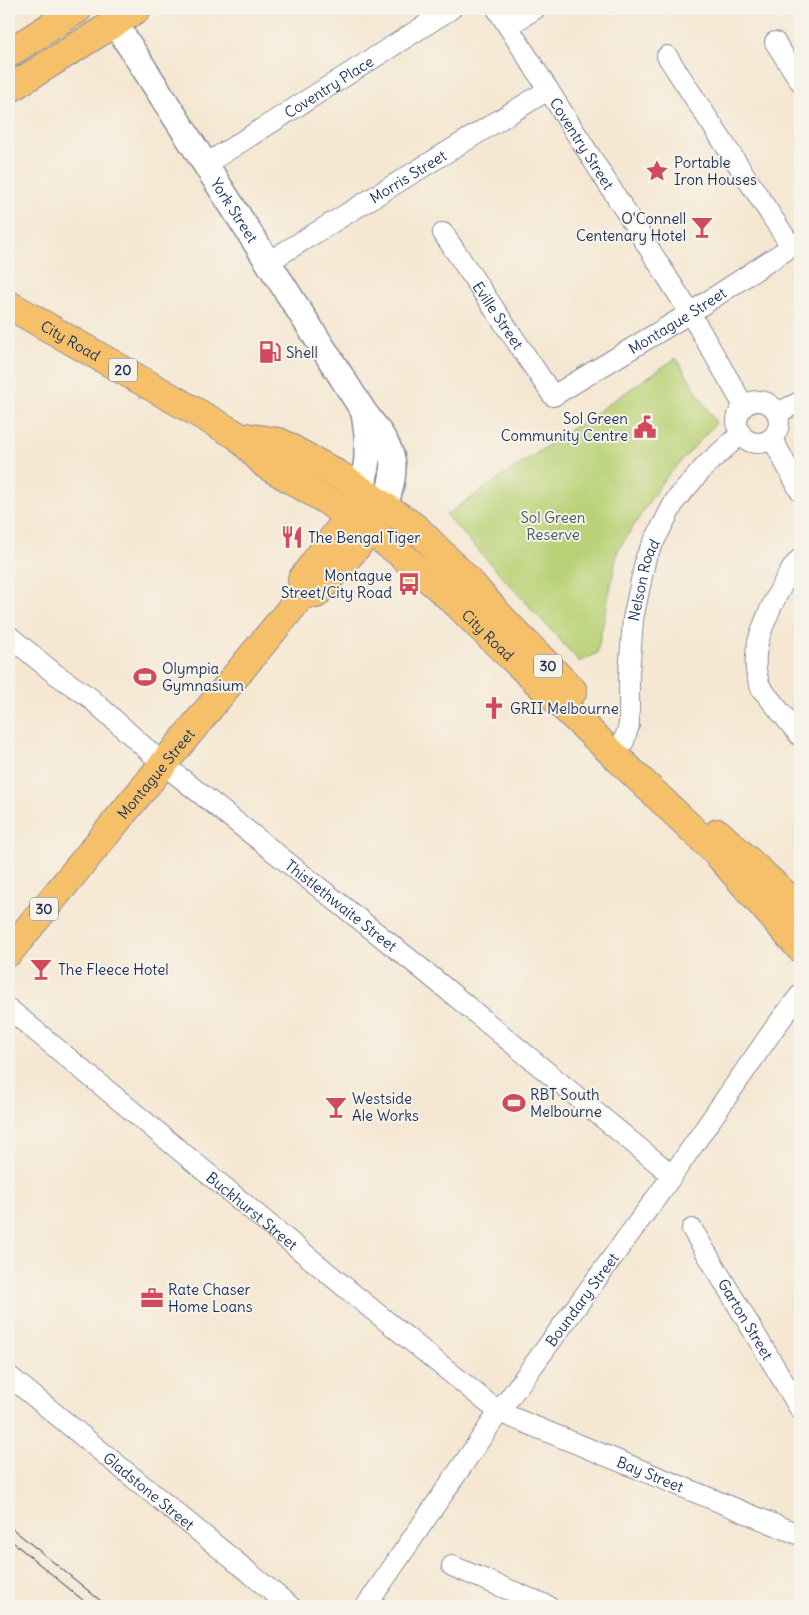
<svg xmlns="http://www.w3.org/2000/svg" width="809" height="1615" viewBox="0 0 809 1615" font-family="Delius,sans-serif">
  <rect width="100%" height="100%" fill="#f7f3e8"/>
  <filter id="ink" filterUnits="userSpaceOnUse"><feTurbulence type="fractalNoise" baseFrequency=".02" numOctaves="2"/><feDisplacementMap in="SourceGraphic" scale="10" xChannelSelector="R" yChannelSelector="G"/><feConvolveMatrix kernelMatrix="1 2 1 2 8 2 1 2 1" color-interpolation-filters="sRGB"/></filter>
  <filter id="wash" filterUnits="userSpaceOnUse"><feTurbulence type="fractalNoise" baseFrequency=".0096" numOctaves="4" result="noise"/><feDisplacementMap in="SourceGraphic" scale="20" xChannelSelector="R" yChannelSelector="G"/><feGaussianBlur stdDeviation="1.12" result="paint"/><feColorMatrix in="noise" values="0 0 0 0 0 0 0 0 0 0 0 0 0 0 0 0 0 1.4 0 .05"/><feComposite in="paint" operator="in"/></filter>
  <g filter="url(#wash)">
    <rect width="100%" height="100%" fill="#f5e7d2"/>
    <path fill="#bad277" stroke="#6a806a" d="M676,358L716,423L662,482L618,550L597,653L580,662L446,515Z"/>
  </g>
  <g filter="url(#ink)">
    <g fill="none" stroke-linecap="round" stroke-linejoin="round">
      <defs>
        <g id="minor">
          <path id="s1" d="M497,9L690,313L744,406"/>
          <path d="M508,26L535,9"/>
          <path d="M775,42L800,81"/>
          <path d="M667,56L791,246"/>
          <path id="s2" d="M206,164L451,9"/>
          <path id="s3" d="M443,233L553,396L690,313L800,241"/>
          <path id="s4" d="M268,262L548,90"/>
          <circle cx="758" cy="422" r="21"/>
          <path d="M777,413L800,402"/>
          <path d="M772,438L800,491"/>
          <path d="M800,559C790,568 784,583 777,595C763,624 747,656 761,688L800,736"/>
          <path id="s5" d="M9,636L54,673L89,697L163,764L422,969L672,1175"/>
          <path id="s6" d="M615,755L624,741L629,725V674L633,619L646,557L675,501L706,465L741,434"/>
          <path id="s7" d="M9,1009L358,1298L499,1412L800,1535"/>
          <path id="s8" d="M692,1229L800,1409"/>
          <path id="s9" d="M9,1376L290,1606"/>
          <path d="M452,1566L548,1606"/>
          <path id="s10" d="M366,1606L499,1412L667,1183L776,1026L800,995"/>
        </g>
        <g id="tertiary">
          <path id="s11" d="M115,23L364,412C375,427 393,447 393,467C393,480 389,493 385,506"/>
          <path d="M363,490L367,458V434L364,413"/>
        </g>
        <g id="primary">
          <path d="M9,53L78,9"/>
          <path d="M9,89L137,9"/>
          <path id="s12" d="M9,305L238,436L266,465L326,500L396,550L456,603L486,633L715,851L800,948"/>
          <path d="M238,436L279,442L339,475L416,528L466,578L506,623L573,691"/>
          <path d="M303,594H316L370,531L379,517"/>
          <path d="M718,833L800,908"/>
          <path id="s13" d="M9,952L303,594L302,579L349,517L358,500"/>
        </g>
      </defs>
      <use href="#minor" stroke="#888b98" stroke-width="22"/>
      <use href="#tertiary" stroke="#888b98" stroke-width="28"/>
      <use href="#primary" stroke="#888b98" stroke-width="30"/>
      <use href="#minor" stroke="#fff" stroke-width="20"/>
      <use href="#tertiary" stroke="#fff" stroke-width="25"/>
      <use href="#primary" stroke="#f6c06b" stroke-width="28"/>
      <path stroke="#1b2f5e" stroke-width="1" d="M9,1526L107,1606
        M9,1539L90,1606"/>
    </g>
  </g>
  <defs>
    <symbol id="sight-bare" viewBox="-9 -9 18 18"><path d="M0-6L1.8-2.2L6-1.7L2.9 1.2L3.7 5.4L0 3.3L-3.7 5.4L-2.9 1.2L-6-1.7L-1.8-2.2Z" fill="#d1495b" stroke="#f7f3e8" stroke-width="2.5" paint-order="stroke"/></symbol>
    <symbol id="bar-bare" viewBox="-9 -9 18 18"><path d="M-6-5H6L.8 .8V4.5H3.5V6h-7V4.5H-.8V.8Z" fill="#d1495b" stroke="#f7f3e8" stroke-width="2.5" paint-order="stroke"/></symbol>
    <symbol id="fuel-bare" viewBox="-9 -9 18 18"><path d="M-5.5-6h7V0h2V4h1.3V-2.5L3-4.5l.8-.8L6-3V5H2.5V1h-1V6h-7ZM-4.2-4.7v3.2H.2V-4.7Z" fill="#d1495b" stroke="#f7f3e8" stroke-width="2.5" paint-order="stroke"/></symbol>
    <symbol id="civic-bare" viewBox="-9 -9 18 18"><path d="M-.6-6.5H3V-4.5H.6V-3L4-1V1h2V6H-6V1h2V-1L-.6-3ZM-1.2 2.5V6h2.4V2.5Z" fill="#d1495b" stroke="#f7f3e8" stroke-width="2.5" paint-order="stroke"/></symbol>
    <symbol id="restaurant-bare" viewBox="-9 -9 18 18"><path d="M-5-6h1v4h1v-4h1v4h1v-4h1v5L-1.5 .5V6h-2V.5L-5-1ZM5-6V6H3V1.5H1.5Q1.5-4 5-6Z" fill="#d1495b" stroke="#f7f3e8" stroke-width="2.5" paint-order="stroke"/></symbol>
    <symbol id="bus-bare" viewBox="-9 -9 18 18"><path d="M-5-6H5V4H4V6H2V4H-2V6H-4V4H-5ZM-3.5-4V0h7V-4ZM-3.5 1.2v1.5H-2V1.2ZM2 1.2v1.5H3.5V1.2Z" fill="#d1495b" stroke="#f7f3e8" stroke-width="2.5" paint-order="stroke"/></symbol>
    <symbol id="stadium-bare" viewBox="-9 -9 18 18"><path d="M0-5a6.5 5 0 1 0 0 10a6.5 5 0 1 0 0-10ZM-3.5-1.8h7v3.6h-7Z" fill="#d1495b" stroke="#f7f3e8" stroke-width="2.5" paint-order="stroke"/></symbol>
    <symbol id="church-bare" viewBox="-9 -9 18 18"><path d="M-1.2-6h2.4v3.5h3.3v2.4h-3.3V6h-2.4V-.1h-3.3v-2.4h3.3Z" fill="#d1495b" stroke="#f7f3e8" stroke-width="2.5" paint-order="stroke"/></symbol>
    <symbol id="office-bare" viewBox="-9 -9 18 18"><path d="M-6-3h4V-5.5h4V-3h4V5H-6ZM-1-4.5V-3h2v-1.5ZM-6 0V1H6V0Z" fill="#d1495b" stroke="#f7f3e8" stroke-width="2.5" paint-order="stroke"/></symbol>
  </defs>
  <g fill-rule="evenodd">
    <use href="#sight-bare" x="641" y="155" width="32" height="32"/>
    <use href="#bar-bare" x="686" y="211" width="32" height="32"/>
    <use href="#fuel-bare" x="254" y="336" width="32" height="32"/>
    <use href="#civic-bare" x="629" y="411" width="32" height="32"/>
    <use href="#restaurant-bare" x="276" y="521" width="32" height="32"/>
    <use href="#bus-bare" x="393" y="568" width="32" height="32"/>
    <use href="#stadium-bare" x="129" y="661" width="32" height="32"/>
    <use href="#church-bare" x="478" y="692" width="32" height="32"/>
    <use href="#bar-bare" x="25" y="953" width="32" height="32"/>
    <use href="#stadium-bare" x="498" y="1087" width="32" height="32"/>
    <use href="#bar-bare" x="320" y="1091" width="32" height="32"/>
    <use href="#office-bare" x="136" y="1282" width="32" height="32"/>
  </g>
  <g text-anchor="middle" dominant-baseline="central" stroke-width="4" stroke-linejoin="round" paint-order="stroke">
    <g fill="#f7f3e8" stroke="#5d6a87" stroke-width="1">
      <rect x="109" y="358.5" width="28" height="23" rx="4"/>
      <rect x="534" y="654.5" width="28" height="23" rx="4"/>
      <rect x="30" y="897.5" width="28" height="23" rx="4"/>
    </g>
    <g font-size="14" font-weight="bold" fill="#1b2f5e">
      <text x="123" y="370">20</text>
      <text x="548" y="666">30</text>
      <text x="44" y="909">30</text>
    </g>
    <g font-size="15" fill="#1b2f5e" stroke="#f7f3e8">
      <text stroke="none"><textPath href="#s2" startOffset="145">Coventry Place</textPath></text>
      <text stroke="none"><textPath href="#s1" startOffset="159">Coventry Street</textPath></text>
      <text stroke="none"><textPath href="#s4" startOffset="164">Morris Street</textPath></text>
      <text stroke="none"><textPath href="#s11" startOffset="222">York Street</textPath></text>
      <text stroke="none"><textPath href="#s3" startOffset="99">Eville Street</textPath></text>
      <text stroke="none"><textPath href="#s3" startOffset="342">Montague Street</textPath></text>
      <text stroke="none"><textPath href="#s12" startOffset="71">City Road</textPath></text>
      <text stroke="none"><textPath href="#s6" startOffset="180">Nelson Road</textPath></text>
      <text stroke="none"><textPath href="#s12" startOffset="585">City Road</textPath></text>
      <text stroke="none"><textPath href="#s13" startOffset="231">Montague Street</textPath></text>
      <text stroke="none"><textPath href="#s5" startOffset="428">Thistlethwaite Street</textPath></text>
      <text stroke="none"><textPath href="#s7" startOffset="316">Buckhurst Street</textPath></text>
      <text stroke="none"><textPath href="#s10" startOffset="375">Boundary Street</textPath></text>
      <text stroke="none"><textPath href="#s8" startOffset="105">Garton Street</textPath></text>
      <text stroke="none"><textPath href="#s7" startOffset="798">Bay Street</textPath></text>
      <text stroke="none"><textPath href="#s9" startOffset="181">Gladstone Street</textPath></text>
    </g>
    <g font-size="15" fill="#1b2f5e" stroke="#f7f3e8" text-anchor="start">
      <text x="674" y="162">Portable<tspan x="674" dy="17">Iron Houses</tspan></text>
      <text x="686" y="218" text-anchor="end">O'Connell<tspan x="686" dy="17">Centenary Hotel</tspan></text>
      <text x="286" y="352">Shell</text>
      <text x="628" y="418" text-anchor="end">Sol Green<tspan x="628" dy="17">Community Centre</tspan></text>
      <text x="308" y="537">The Bengal Tiger</text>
      <text x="392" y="575" text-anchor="end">Montague<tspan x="392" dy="17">Street/City Road</tspan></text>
      <text x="162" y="668">Olympia<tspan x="162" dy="17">Gymnasium</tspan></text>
      <text x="510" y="708">GRII Melbourne</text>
      <text x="58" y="969">The Fleece Hotel</text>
      <text x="530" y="1094">RBT South<tspan x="530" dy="17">Melbourne</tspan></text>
      <text x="352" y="1098">Westside<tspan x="352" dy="17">Ale Works</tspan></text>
      <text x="168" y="1289">Rate Chaser<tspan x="168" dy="17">Home Loans</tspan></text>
    </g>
    <g font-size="15" fill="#435864" stroke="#f7f3e8">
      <text x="553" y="517">Sol Green<tspan x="553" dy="17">Reserve</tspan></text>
    </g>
  </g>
  <rect width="809" height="1615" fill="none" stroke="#f7f3e8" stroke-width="30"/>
</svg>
